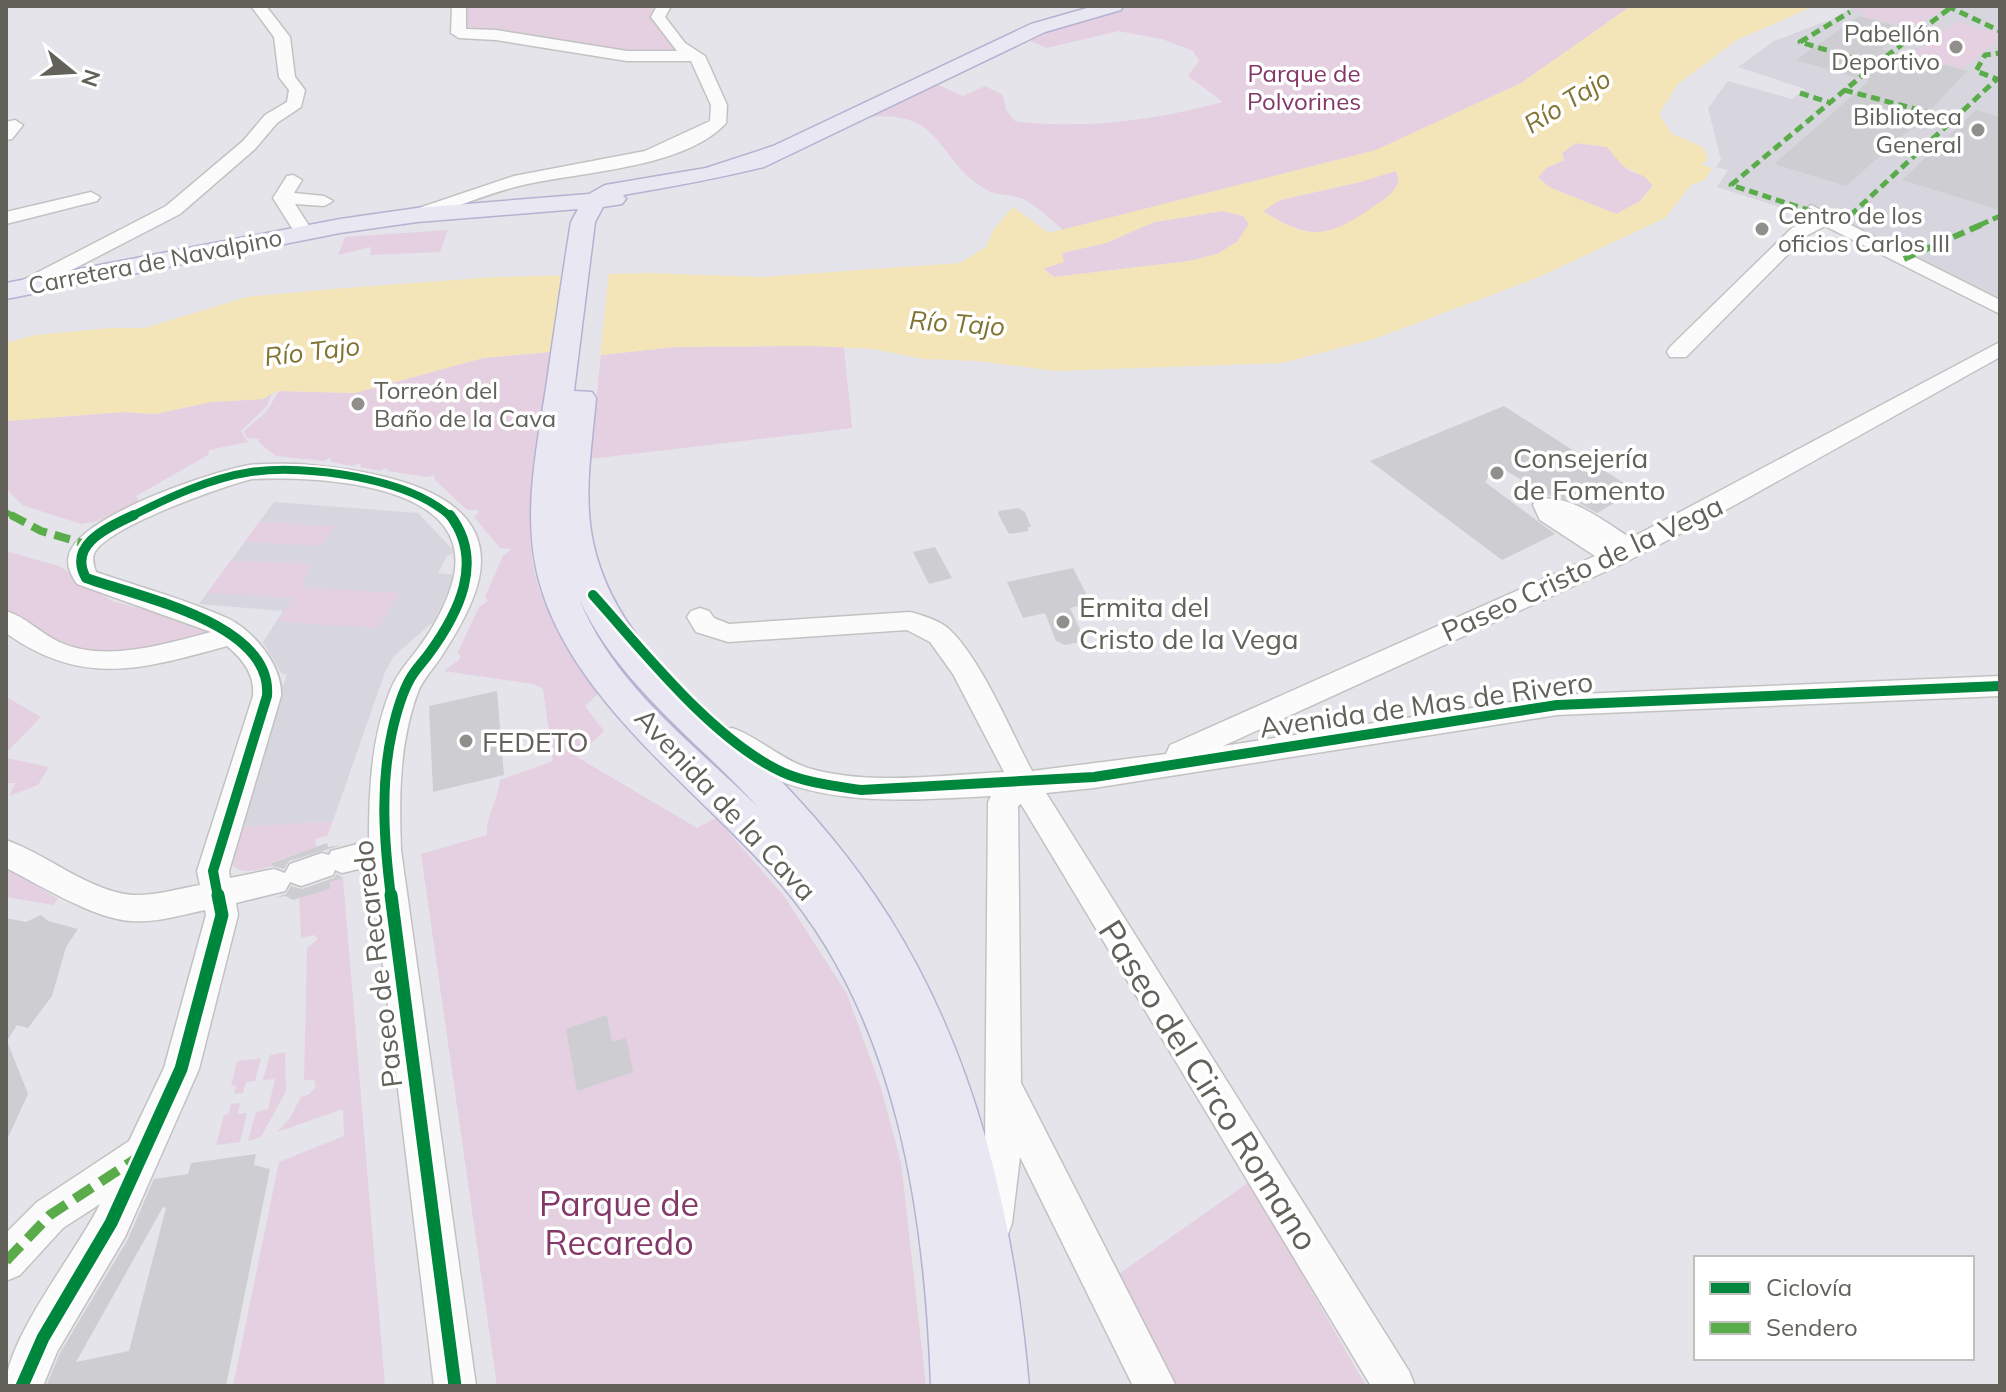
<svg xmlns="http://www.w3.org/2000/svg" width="2006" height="1392" viewBox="0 0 2006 1392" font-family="Mulish,sans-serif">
  <rect width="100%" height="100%" fill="#e5e4ea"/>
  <path fill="#d7d6de" d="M1855,6H2000V301L1810,217L1717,187L1728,170L1716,167L1721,160L1708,108L1728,81L1792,99L1805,89L1738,67L1774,41L1832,19Z
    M274,502L418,513L455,552L447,556L438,573L455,575L434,621L394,656L385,672L333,821L227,828L287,675L281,673L263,642L283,611L199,604Z"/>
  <path fill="#e4d0e0" d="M465,6H663L658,17L675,37L677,52L631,53L463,31Z
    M1130,6H1631L1521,83L1376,150L1063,230C1051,220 1038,206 1023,199C1012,194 998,196 987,190C934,159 946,109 866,117L936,84L963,96L985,86L1003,95L1006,109L1015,121C1086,130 1154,120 1223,102L1188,76L1199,61L1193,51L1162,39L1118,31L1047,48L1030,41L1065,24Z
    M1862,6H1944L1946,7L1911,29L1863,16L1867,13L1856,10Z
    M1956,22L2000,34V39L1962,69L1912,55Z
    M1576,143L1607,147L1629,171L1645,176L1653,185L1639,202L1616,214L1551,188L1537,177L1546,168L1564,160L1562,153Z
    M1397,170C1399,180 1399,186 1393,194C1385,204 1333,234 1321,233C1302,233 1278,221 1262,210L1280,200L1360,182Z
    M1223,211L1243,216L1249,224L1237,242L1217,254L1189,261L1054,277L1043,268L1063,262L1061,253L1106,243L1154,222Z
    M448,230L440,252L370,255L371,247L338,255L345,237Z
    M814,346L844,347L852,428L590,459L601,355L675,347Z
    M550,352C542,419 515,535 542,597C557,633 579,661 602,690L585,706L604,731L577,757L697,828L716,818L784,896L847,994L881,1088L901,1163L926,1386H497L421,854L487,835C486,814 498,801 500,780L553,761L543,689L533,684L444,671L460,659V655L457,654L479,607L488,601L485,597L503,556L512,549L500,548L474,517L479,512L478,510H467L434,479L435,475L427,477L388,471L386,468L380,471L361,467L360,463L352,466L332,462L330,458L323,461L276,456L258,442L259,439L247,438L244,431L266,412L279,391L355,393L483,358Z
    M272,393L267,406L241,431L248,442L209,450L208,455L136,496L139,501L98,521L81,524L22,505L6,488V421L123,412L155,414L211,402L263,399Z
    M259,522L335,526L322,546L245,542Z
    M6,551L59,566L112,601L198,624L208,633C163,647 113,664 66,646C45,639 25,622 6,611Z
    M248,561L311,564L301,587L399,593L378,628L278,622L293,598L207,593L230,562Z
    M6,697L41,717L6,753Z
    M6,758L49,767L38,785L9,796L15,783H6Z
    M333,821L327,836L315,839L316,847L273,862L272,866C230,879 229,867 227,828Z
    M6,867L58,899L53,905L6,897Z
    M343,878L385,1386H233L279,1162L344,1136L343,1109L277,1132L290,1118L301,1097L310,1094L316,1086L314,1080H304L307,948L318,939L315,935L301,938L299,898L330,889V882Z
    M285,1052L286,1091L261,1137L248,1141L256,1112L268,1109L275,1079L263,1080L270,1055Z
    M261,1058L255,1081L246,1082L243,1093L234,1094L236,1086H231L237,1061Z
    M240,1103L238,1114L247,1113L240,1142L216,1145L224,1115L229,1114L231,1104Z
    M1249,1182L1366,1386H1169L1112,1279Z"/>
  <path fill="#f4e5b8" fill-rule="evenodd" d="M1631,6H1814L1737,40L1678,84L1659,114L1672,134L1703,147L1708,158L1702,165L1712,168L1705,180L1691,185L1665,218L1539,277L1374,339L1282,363L1055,371L979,361L923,359L874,349L814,346L675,347L601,355L550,352L483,358L355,393L277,391L263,399L211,402L155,414L123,412L6,421V343L36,335L110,328H145L247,297L344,288L496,277L647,273L762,277L960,263L986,247L994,229L1013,207L1049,233L1376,150L1521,83ZM1576,143L1607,147L1623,166L1645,177L1653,186L1639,202L1616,214L1551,188L1538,178L1546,168L1564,160L1562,153ZM1396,171L1399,182C1391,197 1381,201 1367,211C1326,239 1305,239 1263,211L1280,200L1360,182ZM1223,211L1243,216L1249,224L1237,242L1217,254L1189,261L1054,277L1043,269L1064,262L1062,253L1106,243L1154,222Z"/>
  <path fill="#e5e4ea" d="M609,270L600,359L550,356L564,271Z"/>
  <path fill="#cecdd1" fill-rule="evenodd" d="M1859,16L1908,29L1881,49L1967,71L1923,118L1846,186L1774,164L1869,81L1796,60Z
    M1976,110L2000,117V210L1902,180Z
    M1504,406L1627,485L1621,487L1630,494L1597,513L1575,501L1550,496L1496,465L1485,482L1555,534L1502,560L1370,461Z
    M1018,508L1025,512L1031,527H1027L1029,531L1009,534L998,514L999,511Z
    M935,547L952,578L929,584L913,552Z
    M1073,568L1091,603L1070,608L1083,636L1080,642L1065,645L1056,641L1045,613L1023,618L1007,582Z
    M497,691L504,775L433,792L429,706Z
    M327,843L328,847L342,845L289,861L284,869L272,866V863Z
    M337,874L343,878L330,882V889L293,900L286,896L274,898L286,894L291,886L302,889L334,878Z
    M41,915L48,921L78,929L66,947L52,996L28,1028L17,1025L7,1041L28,1094L6,1142V918L26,922Z
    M607,1015L612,1042L626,1038L633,1072L577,1091L566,1029Z
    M256,1154L254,1165L270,1169L226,1386H46L60,1353L128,1239L154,1179L188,1174L191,1163ZM163,1207L166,1208L129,1351L76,1362Z"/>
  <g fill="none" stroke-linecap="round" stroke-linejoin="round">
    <defs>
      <path id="minor" d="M251,6H266L290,37L295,77L305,90L301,107L277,123L255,149L180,214L33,290H19L16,286L19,282L166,206L243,141L265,115L287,102L289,90L279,77L274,37Z
        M452,6H466V29L496,30L627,51H677L651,17L657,6H671L665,17L685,43L705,56L727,105L726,123C686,168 579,172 523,185C489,193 456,207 424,219H410L408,215L410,211L514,176L645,151L710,121L711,105L691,61H627L496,40L459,38L451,33Z
        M15,120L23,125L12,139L6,140V122Z
        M293,175L302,180L294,193L324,196L333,201L324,206L295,204L313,232L304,238L297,236L273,198L287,176Z
        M91,192L100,197L97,201L6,224V212Z
        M1811,205L2000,300V314L1825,226L1806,236L1686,357H1670L1667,352L1670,347L1792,228L1811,218L1802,211Z
        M2000,342V357L1733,506L1624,563L1223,746L1557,695L2000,676V696L1557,715L1094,788L1046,793L1409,1371L1415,1386H1371L1021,804L1018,806L1021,1083L1176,1386H1133L1020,1157L1012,1223L1007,1237L993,1242L979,1237L974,1223L985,1149L988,802L991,796C910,800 829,808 755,770C742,763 725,752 718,739L722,731L732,728C759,737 780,759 808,768C869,786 941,775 1004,772L953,674L930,642L907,630L728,642L696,632L687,617L691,611L700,608L709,611L714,618L729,624L910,612C922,615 941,621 950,630C982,661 1010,730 1032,771L1166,754L1170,745L1595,556L1540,520L1533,505L1536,500C1569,491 1605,523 1631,538Z
        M299,464C376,471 520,489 471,603C463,622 452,640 441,657C433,669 423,679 418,692C399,743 399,797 401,850L476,1386H434L371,866L342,873L335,870L333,875L301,886L290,882L285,891L236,903L238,915L199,1069L125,1237L57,1352L43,1386H6C6,1338 78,1250 100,1204L63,1228L20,1275L6,1281V1233L37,1202L129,1141L164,1068L206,915L205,910C181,915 156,923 131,921C94,919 40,885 6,868V840C46,854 91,892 132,895C155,896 177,889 200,885L197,871L253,696C255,675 243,659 227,646C143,669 83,688 6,633V611C26,617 40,633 59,642C105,663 165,644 211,632L77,584C71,575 66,566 69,555C79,516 211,472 249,465C265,463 282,464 299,464ZM252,479C317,476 485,482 451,587C444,608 433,628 420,646C409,661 397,673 390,691C371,739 369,790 369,841L331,851L329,855L322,853L290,864L285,873L274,869L230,878L229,871L281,696C283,666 253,630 227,618C185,599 139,587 96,572C94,566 92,560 94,554C104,528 223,486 252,479Z"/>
      <path id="major" d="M1094,6H1123L1121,10L1045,32L764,167C718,178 671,187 623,195L626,199L622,204L603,207L595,222L574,391L592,392L596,398C592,445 583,495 593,542C614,640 696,697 763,763C810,809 853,860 889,917C978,1059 1014,1220 1029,1386H931C925,1212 897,1018 779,882C699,790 572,702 539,581C522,517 536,452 546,388C554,333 562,277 571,222L578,209L417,222L340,233L6,299V283L340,219L417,208L589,194L605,185L706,168L773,146L1031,24ZM579,598C617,684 696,739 758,807C694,744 612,684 579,598Z"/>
    </defs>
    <use href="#minor" stroke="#c3c2c2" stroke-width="3"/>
    <use href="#major" stroke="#b4b2d1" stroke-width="3"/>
    <use href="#minor" fill="#fbfbfc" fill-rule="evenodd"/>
    <use href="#major" fill="#e8e7f2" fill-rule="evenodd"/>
    <path stroke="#5aac4a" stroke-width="5" stroke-dasharray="9 5" stroke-linecap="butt" d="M1947,6L2000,31
      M1875,65L1950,8
      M1844,90L1953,119
      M1800,93L1828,102
      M1811,211L1731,185L1875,65L1800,42L1850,12
      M1840,225L1997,79L1976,71L1985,55L2000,53
      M1980,225L2000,216"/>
    <path stroke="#5aac4a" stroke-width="6" stroke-dasharray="12 6" stroke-linecap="butt" d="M1840,225L1842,223
      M1904,259L1985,223
      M6,512L15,517"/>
    <path stroke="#5aac4a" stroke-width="8" stroke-dasharray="16 8" stroke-linecap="butt" d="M11,515L41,531L86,544"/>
    <path stroke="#5aac4a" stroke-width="10" stroke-dasharray="21 10" stroke-linecap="butt" d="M6,1261L50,1215L137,1158"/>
    <defs>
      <path id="cycleway-far2" d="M130,517C167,498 210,478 251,472C307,464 409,478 451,517"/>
      <path id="cycleway-far1" d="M134,515C109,527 67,544 86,578C139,597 273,623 267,696L213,871L218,897
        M593,595C645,653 712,739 782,772C806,783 835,786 861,790L1094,777L1557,705L2000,686
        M391,897C384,842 380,786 392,732C396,714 401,695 410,679C415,670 422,663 428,655C459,613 485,561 450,515"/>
      <path id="cycleway" d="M391,895L455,1386
        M22,1386L43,1338L111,1223L181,1069L222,915L218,895"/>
    </defs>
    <use href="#cycleway-far2" stroke="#fff" stroke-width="12"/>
    <use href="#cycleway-far1" stroke="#fff" stroke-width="15"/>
    <use href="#cycleway" stroke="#fff" stroke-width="18"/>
    <use href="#cycleway-far2" stroke="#00873e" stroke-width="8"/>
    <use href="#cycleway-far1" stroke="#00873e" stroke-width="10"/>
    <use href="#cycleway" stroke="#00873e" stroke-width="13"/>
  </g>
  <g fill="#908f8c" stroke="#fff" stroke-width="3">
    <circle cx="1956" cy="47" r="8"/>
    <circle cx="1978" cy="130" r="8"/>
    <circle cx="1762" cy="229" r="8"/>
    <circle cx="358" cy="404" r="8"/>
    <circle cx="1497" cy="473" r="8"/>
    <circle cx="1063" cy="622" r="8"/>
    <circle cx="466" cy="741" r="8"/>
  </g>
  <g text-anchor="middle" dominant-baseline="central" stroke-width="7" stroke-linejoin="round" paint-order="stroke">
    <g font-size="24" fill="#62615a" stroke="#fff" text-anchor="end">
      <text x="1940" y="33">Pabellón<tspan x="1940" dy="28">Deportivo</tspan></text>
      <text x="1962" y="116">Biblioteca<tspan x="1962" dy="28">General</tspan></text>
      <text x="1778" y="215" text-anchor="start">Centro de los<tspan x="1778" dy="28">oficios Carlos III</tspan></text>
      <text x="374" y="390" text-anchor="start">Torreón del<tspan x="374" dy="28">Baño de la Cava</tspan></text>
    </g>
    <g font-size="24" fill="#833868" stroke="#fff">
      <text x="1304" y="73">Parque de<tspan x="1304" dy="28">Polvorines</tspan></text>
    </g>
    <g font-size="24" fill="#62615a" stroke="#fff">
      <text transform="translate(155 261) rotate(-11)">Carretera de Navalpino</text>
    </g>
    <g font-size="26" font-style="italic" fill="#817433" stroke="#fff">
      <text transform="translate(1567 101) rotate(-32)">Río Tajo</text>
      <text transform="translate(957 323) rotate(4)">Río Tajo</text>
      <text transform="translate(312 351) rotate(-7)">Río Tajo</text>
    </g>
    <g font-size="28" fill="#62615a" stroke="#fff" text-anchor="start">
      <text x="1513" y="457">Consejería<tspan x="1513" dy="32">de Fomento</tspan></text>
      <text x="1079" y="606">Ermita del<tspan x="1079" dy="32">Cristo de la Vega</tspan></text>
      <text x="482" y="741">FEDETO</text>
    </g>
    <g font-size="28" fill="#62615a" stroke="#fff">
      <text transform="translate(1582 568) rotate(-25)">Paseo Cristo de la Vega</text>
      <text transform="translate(1426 704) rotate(-8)">Avenida de Mas de Rivero</text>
      <text transform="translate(726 804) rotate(47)">Avenida de la Cava</text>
      <text transform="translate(377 964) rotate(-97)">Paseo de Recaredo</text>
    </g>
    <g font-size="34" fill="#62615a" stroke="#fff">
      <text transform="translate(1209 1085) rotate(58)">Paseo del Circo Romano</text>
    </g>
    <g font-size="34" fill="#833868" stroke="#fff">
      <text x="619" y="1203">Parque de<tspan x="619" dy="39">Recaredo</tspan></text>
    </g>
  </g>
  <rect width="2006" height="1392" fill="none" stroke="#62615a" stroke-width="16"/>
  <rect x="1694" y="1256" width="280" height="104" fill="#ffffff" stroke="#c0c0bd" stroke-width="2"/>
  <rect x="1710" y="1282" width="40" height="12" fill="#00873e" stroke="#c0c0bd" stroke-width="2"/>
  <text x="1766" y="1296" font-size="24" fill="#62615a">Ciclovía</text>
  <rect x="1710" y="1322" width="40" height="12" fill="#5aac4a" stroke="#c0c0bd" stroke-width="2"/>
  <text x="1766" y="1336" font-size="24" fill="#62615a">Sendero</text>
  <g transform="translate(72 72) rotate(108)" stroke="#ffffff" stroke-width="6" paint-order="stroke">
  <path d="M0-6L14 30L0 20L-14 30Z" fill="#62615a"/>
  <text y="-12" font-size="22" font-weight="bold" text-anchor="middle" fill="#62615a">N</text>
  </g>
</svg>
